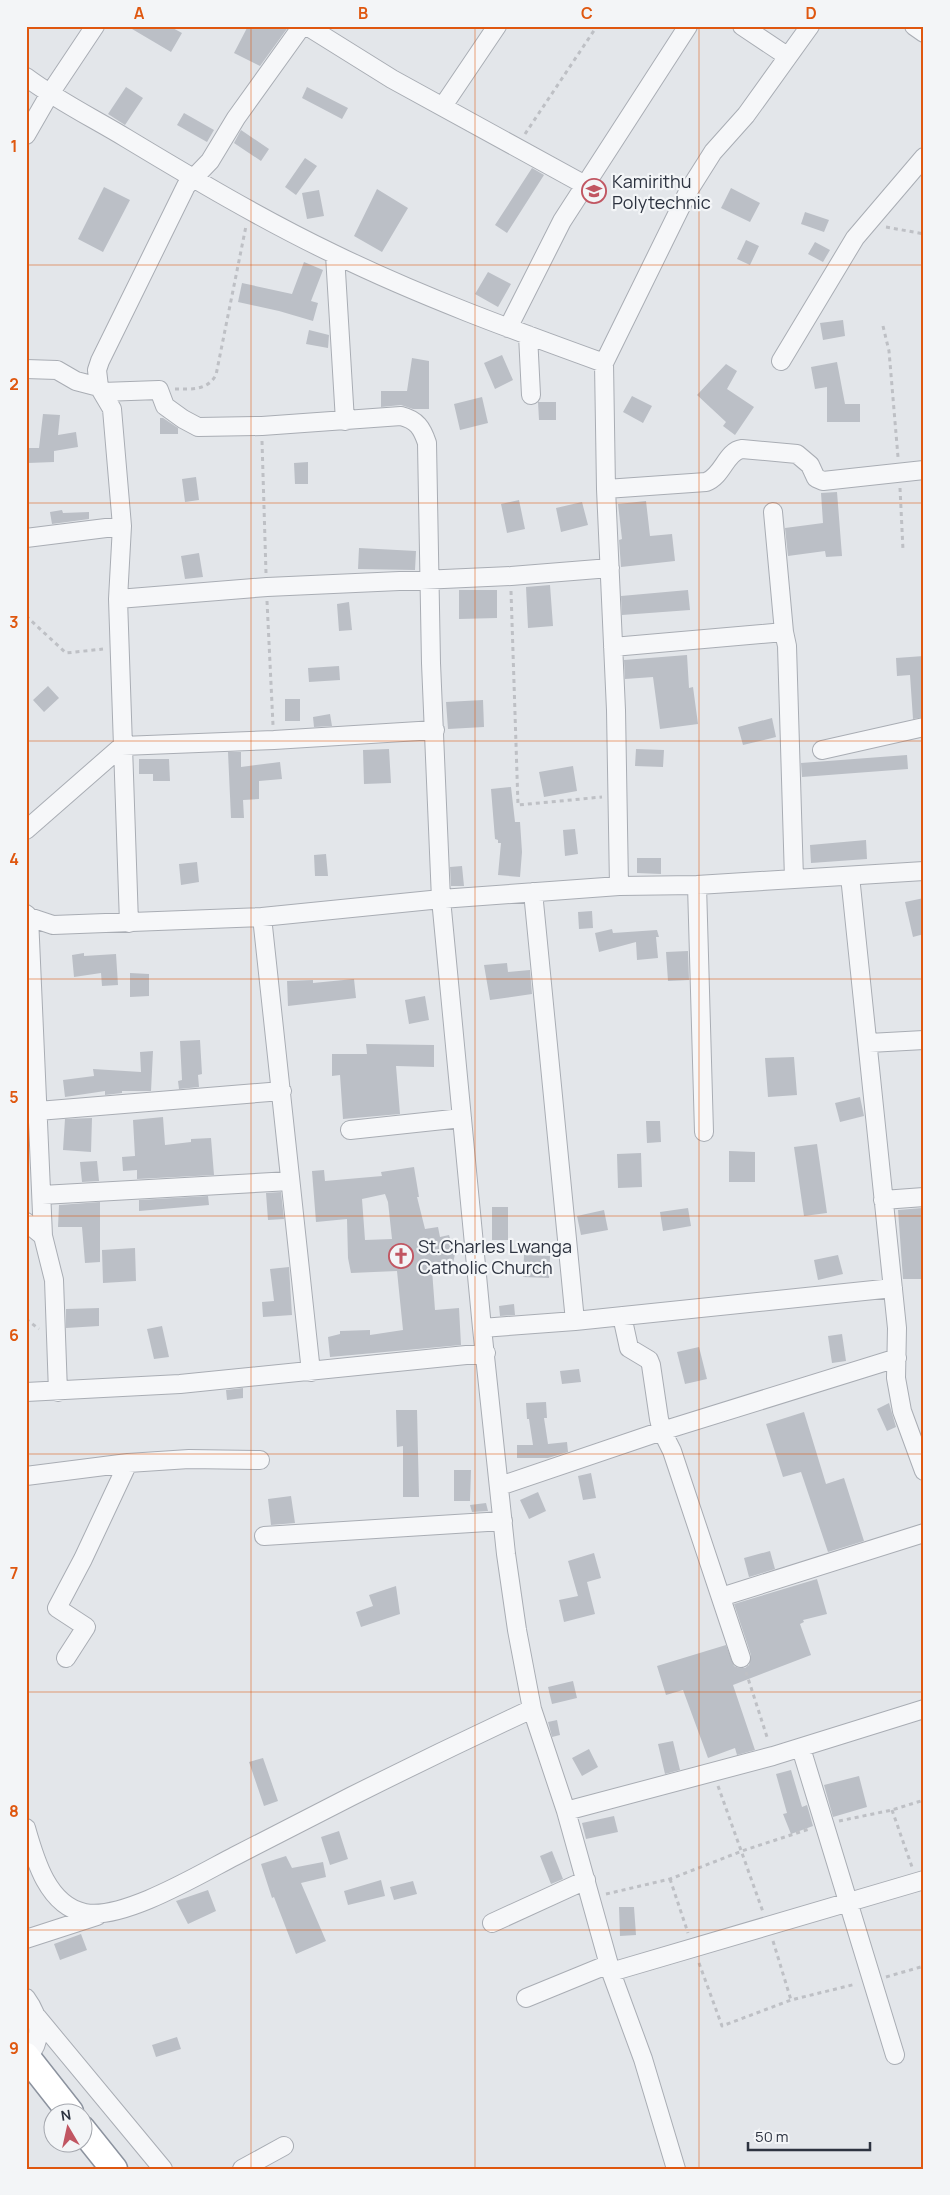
<svg xmlns="http://www.w3.org/2000/svg" width="950" height="2195" viewBox="0 0 950 2195" font-family="Manrope,sans-serif">
  <rect width="100%" height="100%" fill="#e3e6ea"/>
  <path fill="#bbbfc6" fill-rule="evenodd" d="M127,26H169L182,33L171,52Z
    M248,26H289L260,66L234,53Z
    M126,87L143,98L125,125L108,114Z
    M307,87L348,108L342,119L302,98Z
    M184,113L214,130L207,142L177,125Z
    M241,130L269,149L261,161L234,143Z
    M305,158L317,166L296,195L285,187Z
    M532,168L544,175L507,233L495,225Z
    M104,187L130,200L103,252L78,239Z
    M731,188L760,203L750,222L721,208Z
    M377,189L408,208L382,252L354,236Z
    M319,190L324,216L307,219L302,193Z
    M805,212L829,220L824,232L801,224Z
    M746,240L759,246L750,265L737,259Z
    M815,242L830,250L823,262L808,254Z
    M304,262L323,270L311,301L318,303L313,321L279,311L238,302L242,283L292,294Z
    M488,272L511,284L498,307L475,294Z
    M843,320L845,336L823,340L820,323Z
    M309,330L329,335L328,348L306,344Z
    M502,355L513,380L495,389L484,363Z
    M412,358L429,361V409H413L401,405L381,407V391H407Z
    M837,362L845,404H860V422H827V387L815,389L811,367Z
    M726,364L737,371L727,389L754,407L735,435L723,426L726,422L697,395Z
    M632,396L652,406L643,423L623,412Z
    M482,397L488,423L460,430L454,404Z
    M538,402H556V420H539Z
    M43,414L60,415L58,435L76,432L78,447L54,451V462L28,463V448H39Z
    M160,418H163L178,428V434H160Z
    M308,462V484H295L294,463Z
    M196,477L199,500L185,502L182,479Z
    M837,492L842,556L826,557L825,551L788,556L785,528L823,523L821,493Z
    M519,500L525,529L507,533L501,504Z
    M646,501L650,536L672,534L675,561L621,567L619,540L622,539L618,504Z
    M582,502L588,525L561,532L556,508Z
    M62,510L63,513L89,512V519L52,524L50,512Z
    M359,548L416,551L415,570L358,569Z
    M199,553L203,577L185,579L181,556Z
    M550,585L553,626L528,628L526,587Z
    M459,590H497V618L459,619Z
    M688,590L690,610L622,615L621,596Z
    M349,602L352,630L339,631L337,604Z
    M687,655L689,688L693,687L698,724L660,729L653,677L625,679L624,660Z
    M924,656V717L913,719L910,675L897,676L896,658Z
    M339,666L340,680L309,682L308,668Z
    M48,686L59,698L44,712L33,700Z
    M285,699H300V721H285Z
    M483,700L484,727L448,729L446,702Z
    M330,714L332,726L314,727L313,717Z
    M772,718L776,737L743,745L738,727Z
    M389,749L391,783L364,784L363,750Z
    M636,749L664,750L663,767L635,766Z
    M228,752H241V767L280,762L282,779L259,781V799L243,800L244,818H231Z
    M907,755L908,769L802,777L801,763Z
    M139,759H169L170,781H153V774H139Z
    M573,766L577,791L544,797L539,772Z
    M511,787L515,822H520L522,852L520,877L498,875L501,843H498V840L495,839L491,789Z
    M575,829L578,854L565,856L563,830Z
    M866,840L867,859L811,863L810,845Z
    M326,854L328,876H315L314,855Z
    M637,858H661V874L637,873Z
    M197,862L199,882L181,885L179,864Z
    M462,866L464,886H451L450,867Z
    M924,898V934L913,937L905,902Z
    M592,911L593,928L579,929L578,912Z
    M612,929L613,933L657,930L659,937H656L658,958L637,960L636,942L599,952L595,933Z
    M688,951L689,980L668,981L666,952Z
    M84,953V956L116,954L118,985L102,986L101,973L74,977L72,955Z
    M507,963L508,972L530,970L532,994L490,1000L484,965Z
    M130,973L149,974V996L130,997Z
    M354,979L356,998L288,1006L287,981L313,980V983Z
    M425,996L429,1020L409,1024L405,1000Z
    M200,1040L202,1074L198,1075L199,1087L179,1089L178,1081L182,1080L180,1041Z
    M366,1044L434,1045V1067L396,1066L400,1114L343,1119L340,1075L332,1076V1054H367Z
    M153,1051L151,1091H122V1093L105,1095V1091L65,1097L63,1080L94,1076L93,1069L141,1072L140,1052Z
    M794,1057L797,1095L768,1097L765,1058Z
    M860,1097L864,1116L840,1122L835,1103Z
    M163,1117L165,1145L191,1142V1139L211,1138L214,1175L137,1179V1170L123,1171L122,1157L135,1156L133,1120Z
    M92,1118L91,1152L63,1150L65,1119Z
    M646,1121H660L661,1142L647,1143Z
    M817,1144L827,1213L804,1216L794,1147Z
    M729,1151L755,1152V1182H729Z
    M641,1153L642,1187L618,1188L617,1154Z
    M97,1161L99,1181L82,1182L80,1162Z
    M414,1167L419,1197H417L425,1229L438,1227L440,1237L449,1235L455,1254L452,1268L432,1270L435,1310L459,1308L461,1345L330,1357L328,1337L340,1334V1331L370,1330V1335L403,1330L397,1271L351,1273L348,1258L347,1219L316,1222L312,1171L324,1170L325,1181L382,1176L381,1172ZM385,1194L388,1202L392,1239L365,1240L362,1199Z
    M281,1192L284,1219L268,1220L266,1193Z
    M208,1196L209,1205L139,1211V1200Z
    M100,1202V1262L85,1263L82,1227H58L59,1205Z
    M492,1207H508V1240H492Z
    M688,1208L691,1226L663,1231L660,1212Z
    M922,1208L923,1279H903L898,1210Z
    M604,1210L608,1230L581,1235L577,1216Z
    M135,1248L136,1281L103,1283L102,1250Z
    M524,1255L550,1256L549,1278L523,1277Z
    M838,1255L843,1274L818,1280L814,1260Z
    M289,1267L292,1315L263,1317L262,1302L274,1301L270,1269Z
    M514,1304L515,1315L500,1316L499,1306Z
    M99,1308V1326L66,1328V1309Z
    M162,1326L169,1357L154,1359L147,1329Z
    M842,1334L846,1361L832,1363L828,1336Z
    M699,1347L707,1379L685,1384L677,1352Z
    M579,1369L581,1382L562,1384L560,1371Z
    M243,1388V1398L227,1400L226,1390Z
    M546,1402L547,1418H544L548,1444L567,1442L568,1452L548,1458H517V1445H533L529,1419H527L526,1403Z
    M889,1403L896,1427L887,1431L877,1409Z
    M396,1410H417L419,1497H403V1446L397,1447Z
    M804,1412L826,1484L844,1478L864,1541L828,1552L801,1472L783,1477L766,1424Z
    M454,1470H471L470,1501H454Z
    M591,1473L596,1498L583,1500L578,1476Z
    M538,1492L546,1511L529,1519L520,1500Z
    M291,1496L295,1523L271,1525L268,1499Z
    M486,1503L488,1511L472,1512L470,1505Z
    M770,1551L775,1569L749,1577L744,1558Z
    M594,1553L601,1578L587,1582L595,1614L564,1622L559,1600L578,1596L568,1561Z
    M817,1579L827,1614L803,1620L804,1622L800,1624L811,1655L733,1685L755,1750L737,1755L735,1748L708,1758L683,1690L666,1695L657,1666L726,1645L734,1666L739,1668H745L749,1665L751,1655L734,1604Z
    M396,1586L400,1614L361,1627L356,1612L373,1606L369,1595Z
    M573,1681L577,1698L552,1704L548,1687Z
    M557,1720L560,1735L552,1737L548,1722Z
    M673,1741L680,1770L665,1774L658,1744Z
    M589,1749L598,1767L582,1776L572,1758Z
    M263,1758L278,1801L264,1806L249,1762Z
    M791,1770L802,1807L807,1805L813,1826L791,1834L783,1814L787,1813L776,1774Z
    M859,1776L867,1807L833,1817L824,1785Z
    M614,1816L618,1832L586,1839L582,1823Z
    M339,1831L348,1859L330,1865L321,1837Z
    M552,1851L563,1879L551,1884L540,1856Z
    M286,1856L292,1868L323,1862L326,1877L301,1883L326,1941L296,1954L274,1897L272,1898L261,1864Z
    M381,1880L385,1896L348,1905L344,1891Z
    M413,1881L417,1894L394,1900L390,1887Z
    M208,1890L216,1911L188,1924L176,1901Z
    M619,1907H634L636,1935L620,1936Z
    M81,1934L87,1950L60,1960L54,1944Z
    M177,2037L181,2049L156,2057L152,2045Z"/>
  <g fill="none" stroke-linecap="round" stroke-linejoin="round">
    <defs>
      <path id="minor" d="M307,26L392,79L585,185
        M742,26L787,56
        M914,26L924,33
        M26,77C58,101 93,118 126,138C194,179 263,220 334,254C422,297 513,330 604,363
        M443,106L497,26
        M26,135L49,95L95,26
        M335,255L345,421
        M508,328L562,221L688,26
        M528,335L531,395
        M781,361L855,238L924,157
        M26,369L57,370L76,381L99,387
        M102,392L159,390L165,406L183,419L198,427L262,426L401,416C417,420 422,428 427,443L431,663L441,899L482,1328L506,1554L517,1630L532,1709L566,1811L611,1972L643,2059L676,2169
        M606,489L706,482C723,476 726,451 742,449L797,454L810,465L816,478L823,481L924,470
        M773,512L784,632
        M26,538L122,526
        M118,599L267,587L511,576L610,568
        M613,647L784,632L787,646L794,879
        M822,750L924,727
        M26,830L122,746L274,740L435,730
        M850,876L897,1328L896,1378L902,1411L924,1471
        M697,885L704,1132
        M619,886L616,710L606,489L604,363L689,190L713,152L746,115L810,26
        M533,892L575,1321
        M26,914L29,917L53,925L262,917L441,899L619,886L697,885L924,871
        M29,917L43,1236L54,1280L58,1392
        M262,917L311,1372
        M129,923L118,599L122,526L112,409L99,387L97,370L100,361L186,186L210,161L236,118L302,26
        M869,1043L924,1040
        M38,1111L282,1091
        M350,1130L462,1118
        M42,1195L290,1181
        M883,1200L924,1197
        M26,1222L43,1236
        M622,1316L629,1348L649,1360L651,1365L659,1419L662,1431L672,1451L741,1658
        M482,1328L575,1321L893,1288
        M26,1392L180,1384L486,1353
        M26,1476L128,1463
        M500,1486L662,1431L897,1358
        M264,1536L503,1521
        M721,1597L924,1533
        M66,1658L86,1627L57,1608L83,1559L128,1463L189,1459L260,1460
        M801,1748L895,2055
        M566,1811L773,1756L924,1709
        M26,1828C35,1860 48,1906 85,1913C124,1920 200,1874 235,1856C274,1836 313,1816 352,1796C412,1766 472,1737 532,1709
        M492,1923L586,1880
        M26,1939L97,1916
        M611,1972L924,1880
        M26,1998C40,2017 44,2040 27,2058
        M526,1998L609,1964
        M37,2017L163,2169
        M242,2169L284,2146"/>
      <path id="highway" d="M26,2056L70,2112
        M82,2129L114,2169"/>
    </defs>
    <use href="#minor" stroke="#a9adb4" stroke-width="20"/>
    <use href="#highway" stroke="#8c939f" stroke-width="29"/>
    <path stroke="#bec0c5" stroke-width="3" stroke-dasharray="4 4" stroke-linecap="butt" d="M525,134L597,26
      M886,227L924,234
      M883,326L889,351L898,457
      M175,389C191,389 207,391 216,375L246,226
      M262,441L266,573
      M900,488L903,550
      M511,591L518,805L602,797
      M267,601L273,725
      M26,616L66,653L103,649
      M26,1319L39,1329
      M746,1672L768,1740
      M718,1786L763,1912
      M892,1810L912,1867
      M839,1821L892,1810L924,1800
      M670,1879L688,1933
      M606,1894L670,1879L742,1851L809,1829
      M773,1941L791,2000
      M699,1963L722,2026L791,2000L856,1984
      M886,1977L924,1966"/>
    <use href="#minor" stroke="#f6f7f9" stroke-width="18"/>
    <use href="#highway" stroke="#fff" stroke-width="26"/>
  </g>
  <path fill="none" stroke="#df570f" stroke-width="1" stroke-opacity="0.55" d="M251,26V2169M475,26V2169M699,26V2169M26,265H924M26,503H924M26,741H924M26,979H924M26,1216H924M26,1454H924M26,1692H924M26,1930H924"/>
  <defs>
    <symbol id="school-ring" viewBox="-11 -11 22 22"><circle r="9.5" fill="#f3f5f7" stroke="#c15662" stroke-width="1.5"/><path d="M0-5L7-2L0 1L-7-2ZM-4 1L0 2.5L4 1V4Q0 6-4 4Z" fill="#c15662"/></symbol>
    <symbol id="church-ring" viewBox="-11 -11 22 22"><circle r="9.5" fill="#f3f5f7" stroke="#c15662" stroke-width="1.5"/><path d="M-1.2-6h2.4v3.5h3.3v2.4h-3.3V6h-2.4V-.1h-3.3v-2.4h3.3Z" fill="#c15662"/></symbol>
  </defs>
  <g fill-rule="evenodd">
    <use href="#school-ring" x="580" y="177" width="28" height="28"/>
    <use href="#church-ring" x="387" y="1242" width="28" height="28"/>
  </g>
  <g text-anchor="middle" dominant-baseline="central" stroke-width="4.5" stroke-linejoin="round" paint-order="stroke">
    <g font-size="18" fill="#2d3340" stroke="#f3f5f7" text-anchor="start">
      <text x="612" y="181">Kamirithu<tspan x="612" dy="21">Polytechnic</tspan></text>
      <text x="418" y="1246">St.Charles Lwanga<tspan x="418" dy="21">Catholic Church</tspan></text>
    </g>
  </g>
  <rect width="950" height="2195" fill="none" stroke="#f3f5f7" stroke-width="55"/>
  <g transform="translate(68 2128) rotate(351)"><circle r="24" fill="#f3f5f7" stroke="#a4a7ae"/>
  <path d="M0-4L9 19L0 12L-9 19Z" fill="#c15662"/>
  <text y="-8" font-size="14" font-weight="bold" text-anchor="middle" fill="#2d3340">N</text>
  </g>
  <path d="M748 2142v8h122v-8" fill="none" stroke="#2d3340" stroke-width="2.5"/>
  <text x="755" y="2142" font-size="15" fill="#2d3340" stroke="#f3f5f7" stroke-width="4" paint-order="stroke">50 m</text>
  <rect x="28" y="28" width="894" height="2140" fill="none" stroke="#df570f" stroke-width="2"/>
  <g font-size="16" text-anchor="middle" font-weight="bold" fill="#df570f">
    <text x="139" y="19">A</text>
    <text x="363" y="19">B</text>
    <text x="587" y="19">C</text>
    <text x="811" y="19">D</text>
    <text x="14" y="152">1</text>
    <text x="14" y="390">2</text>
    <text x="14" y="628">3</text>
    <text x="14" y="865">4</text>
    <text x="14" y="1103">5</text>
    <text x="14" y="1341">6</text>
    <text x="14" y="1579">7</text>
    <text x="14" y="1817">8</text>
    <text x="14" y="2054">9</text>
  </g>
</svg>
